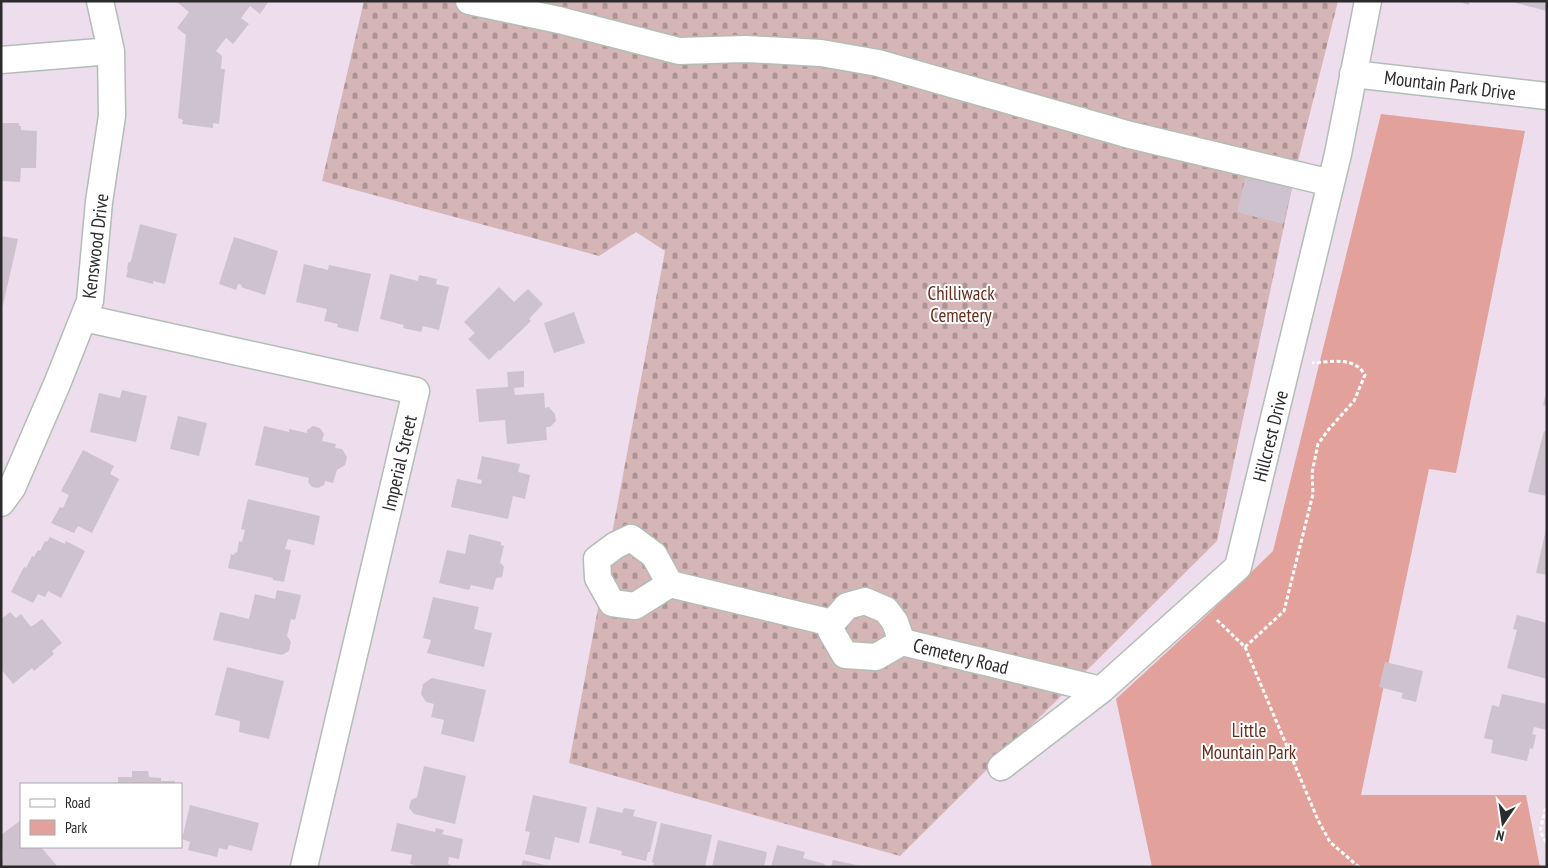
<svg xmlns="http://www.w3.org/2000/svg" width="1548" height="868" viewBox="0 0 1548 868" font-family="'PT Sans Narrow',sans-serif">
  <defs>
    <pattern id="cemetery-stones" width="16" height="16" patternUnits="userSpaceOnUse" patternTransform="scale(1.25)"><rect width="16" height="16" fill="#d6b5b7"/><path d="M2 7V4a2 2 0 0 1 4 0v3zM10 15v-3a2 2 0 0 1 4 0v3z" fill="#ae9395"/></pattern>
  </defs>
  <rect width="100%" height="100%" fill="#eddded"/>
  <path fill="#e2a19b" d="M1381,114L1525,131L1456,473L1429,469L1361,795H1526L1540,867H1152L1116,699L1206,616L1273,551Z"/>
  <path fill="url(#cemetery-stones)" d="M364,1H1338L1297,165L1217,541L900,856L569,763L665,251L636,232L599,256L322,181Z"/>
  <path fill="#cfc2cf" d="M176,1H269L260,14L250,6L241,18L249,24L233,44L226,38L216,51L222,56L221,69H225L219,124L213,123V128L182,124L183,120L178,118L186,35L177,28L189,12Z
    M1457,1H1470L1469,5Z
    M1512,1H1547V11L1512,2Z
    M1,123H19V126H21V130L37,131L36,168H21L20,182L1,181Z
    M1246,175L1292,187L1283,224L1237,212Z
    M140,224L177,234L165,284L153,281V284L126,277L128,270H127L128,263L131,261Z
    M1,236L18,239L3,305H1Z
    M234,237L278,251L265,295L241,287L242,285L238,284L236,290L219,284Z
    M304,264L328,270L329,265L371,274L358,332L337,327L338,324L324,321L327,309L296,302Z
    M390,274L418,281L419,275L437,279L436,284L449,287L439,330L423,326L421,332L403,328L404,325L380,319Z
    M499,287L514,302L528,289L543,304L529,319L531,321L500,351L499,350L489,360L468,339L475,333L464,322Z
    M574,312L585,343L554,353L544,323Z
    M524,371V387L514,388L515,395L544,393L545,408L549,407L555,414L556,421L550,427H546L547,440L507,444L505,420L479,422L476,389L508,387L507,372Z
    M122,390L147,396L136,442L90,432L99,393L120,398Z
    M1546,393H1547V406L1543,405Z
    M178,416L207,423L199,456L170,449Z
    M264,426L289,432V429L307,433V430L313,426L320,428L324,434L322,441L336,444L335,448L342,449L347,457L345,465L337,470L333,483L325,481L324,485L318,488L312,487L308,482L309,478L255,465Z
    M1544,431L1547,432V496L1528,492Z
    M83,450L114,466L110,474L119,479L92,533L78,526L74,533L51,523L60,507L63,508L69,495L61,491Z
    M482,456L520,464L518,472L530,475L525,499L513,496L508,519L451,507L457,479L481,484L482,480L477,479Z
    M248,499L320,516L314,545L288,539L285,549L291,550L284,582L273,580V578L228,568L231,554L234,555L235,552L237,553L239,541L242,542L245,530L241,529Z
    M1546,529H1547V575L1536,573Z
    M469,534L501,542V545L504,546L500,563L502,564L504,567L502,577L496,578L493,590L471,585L469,590L439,583L447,550L465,554Z
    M50,537L65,544L66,541L85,551L61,598L48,591L45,597L38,594L33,603L11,592L24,567L26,568L32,556L34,557L38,550L40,551L45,541L47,542Z
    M277,590L301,595L295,620L291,619L287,636L291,642L289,651L282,655L213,640L220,612L249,619L255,594L275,599Z
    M433,597L479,607L474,629L492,633L484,667L427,653L431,640L423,638Z
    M10,612L16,618L21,614L31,627L42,619L62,643L52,651L54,654L34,671L32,668L13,684L1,669V619Z
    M1517,615L1547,623V679L1507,668L1517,630L1513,629Z
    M1385,662L1423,671L1416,702L1401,698L1403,693L1379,687Z
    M227,667L284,681L269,739L239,732L240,721L215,715Z
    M432,678L486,690L474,742L441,734L444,720L431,717L434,704L426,702L421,694L423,684Z
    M1502,694L1547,704V730L1534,727L1532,734L1536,735L1533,749L1530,748L1527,761L1491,753L1493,740L1484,738L1492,705L1499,707Z
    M424,766L466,776L455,824L414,814L409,808L411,800L417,797Z
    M132,771H148L149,777L161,778V781H175V784H118V777H132Z
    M533,795L587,807L579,843L555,837L550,860L525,854L530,832L525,831Z
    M190,805L259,823L252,851L229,845L227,850L219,848L217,857L188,850L190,842L182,839Z
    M597,807L622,813L624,808L635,810L633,816L657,822L650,852H648L646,861L621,855L622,851L589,843Z
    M21,820V847H41L58,867L1,866L3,855L1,835Z
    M397,823L435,832L436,828L444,830L442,834L463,839L459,859L449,857L448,864L458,867H414L415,865L410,864L412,855L391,851Z
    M661,823L712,835L705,867H653L654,863L652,862Z
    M718,840L767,852L764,867H712Z
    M777,845L805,852L803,858L825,864L824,867H771Z
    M523,860L549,866L548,867H521Z
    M833,860L861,866V867H831Z"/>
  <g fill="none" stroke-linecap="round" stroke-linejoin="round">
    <defs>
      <path id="minor" d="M469,1L559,20L679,51L746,49L821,53L878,63L1130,135L1331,183
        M1,60L111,51
        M1353,74L1547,96
        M84,318L416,391L304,867
        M1,503L12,488L57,384L90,301L99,202L112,116L111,51L100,1
        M670,584L654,555L631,538L616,545L597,559L598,578L612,603L635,606L670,584L832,623
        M832,623L831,631L845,655L876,657L902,642L1101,690
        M832,623L847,606L865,601L886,610L895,622L902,642
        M1001,767L1101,690L1238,567L1338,154L1368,1"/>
    </defs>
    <use href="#minor" stroke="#b1beb5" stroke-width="29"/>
    <path stroke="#fff" stroke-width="3" stroke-dasharray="4 2.5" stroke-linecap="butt" d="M1217,620L1245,647L1318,820L1330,842L1359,867
      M1245,647L1284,611L1313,494L1312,473L1318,444L1329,429L1354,401L1365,375C1354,356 1332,362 1312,363
      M1547,809L1545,810L1540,831L1547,844"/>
    <use href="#minor" stroke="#fff" stroke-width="26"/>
  </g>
  <g text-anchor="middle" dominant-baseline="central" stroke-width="4" stroke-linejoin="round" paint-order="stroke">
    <g font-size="19" fill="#2b2b2b" stroke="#fff">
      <text transform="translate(1450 85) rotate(7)">Mountain Park Drive</text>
      <text transform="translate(95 246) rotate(-83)">Kenswood Drive</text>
      <text transform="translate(1270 436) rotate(-76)">Hillcrest Drive</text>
      <text transform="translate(399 463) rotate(-77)">Imperial Street</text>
      <text transform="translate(961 656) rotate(14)">Cemetery Road</text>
    </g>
    <g font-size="19" fill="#682c1b" stroke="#fff">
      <text x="961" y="293">Chilliwack<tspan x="961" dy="22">Cemetery</tspan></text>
      <text x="1249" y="730">Little<tspan x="1249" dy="22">Mountain Park</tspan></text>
    </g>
  </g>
  <rect width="1548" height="868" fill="none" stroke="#2b2b2b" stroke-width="5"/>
  <rect x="20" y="783" width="162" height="65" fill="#ffffff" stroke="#aaaaaa"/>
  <rect x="30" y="799" width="25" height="8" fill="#ffffff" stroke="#aaaaaa"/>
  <text x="65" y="808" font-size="15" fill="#2b2b2b">Road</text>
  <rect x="30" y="820" width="25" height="15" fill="#e2a19b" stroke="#aaaaaa"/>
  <text x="65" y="833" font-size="15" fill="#2b2b2b">Park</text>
  <g transform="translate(1503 823) rotate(193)" stroke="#ffffff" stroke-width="4" paint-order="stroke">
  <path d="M0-4L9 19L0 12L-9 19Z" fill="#2b2b2b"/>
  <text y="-8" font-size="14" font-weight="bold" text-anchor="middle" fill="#2b2b2b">N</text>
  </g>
</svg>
